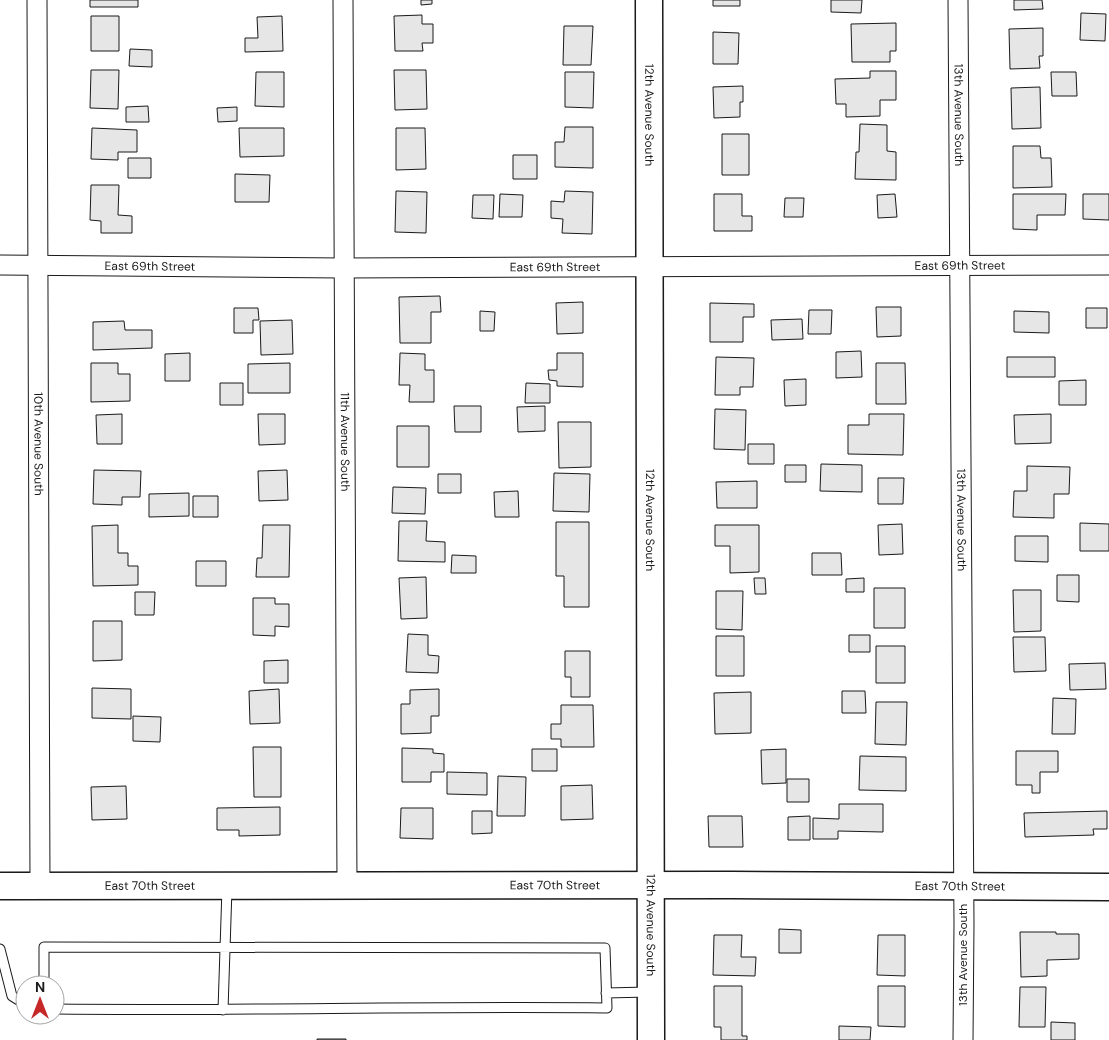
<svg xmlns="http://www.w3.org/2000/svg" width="1109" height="1040" viewBox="0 0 1109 1040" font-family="'DM Sans',sans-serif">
  <rect width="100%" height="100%" fill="#fff"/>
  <path fill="#e6e6e6" stroke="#1a1a1a" d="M90,0H138V7H90Z
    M421,0H432V4L421,5Z
    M713,0H740V6H713Z
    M831,0H862L861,13L831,12Z
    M1014,0H1042L1043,9L1014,10Z
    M1081,13L1106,14L1105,41L1080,40Z
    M422,15V24H433V43H422L423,51H395L394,16Z
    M91,16H119V51H91Z
    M282,16L283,51L245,52V38H258L257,17Z
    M896,23V51H890V62H852L851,24Z
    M564,26H593L591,65H563Z
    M1043,28V56H1039L1040,68L1010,69L1009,29Z
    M713,32L739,33L738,64H713Z
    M130,49L152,50V67L129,66Z
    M91,70H119L118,109L90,108Z
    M394,70H426L427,109L395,110Z
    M870,71H896V100H880V116L846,117V104H836L835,79L870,78Z
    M256,72H284V107L255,106Z
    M565,72H594L593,108L565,107Z
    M1051,72H1076L1077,96H1052Z
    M743,86V102H740V117L714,118L713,87Z
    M1040,87L1041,128L1012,129L1011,88Z
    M148,106L149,122H126V107Z
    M237,107V121L218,122L217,108Z
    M860,124L887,125V151L896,152V180L855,179L856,152H859Z
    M565,127H593V168L555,167V142H564Z
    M92,128L137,130V152H118V160L91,159Z
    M239,128H284V156L240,157Z
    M396,128H425L426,169L396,170Z
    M722,134H749V175H722Z
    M1013,146H1040L1041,158H1051L1052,187L1013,188Z
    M513,155H537V179H513Z
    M128,158H151V178H128Z
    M235,174L270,175L269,202H235Z
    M91,185H119L118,215L132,216V233H101V221L90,220Z
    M396,191L427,192L426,233L395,232Z
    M565,191L593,192L592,234L562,233L563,219L551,218V201L564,202Z
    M500,194L523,195L522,217H499Z
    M714,194H742V216H752V231H714Z
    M895,194L897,217L878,218L877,195Z
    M1013,194H1066L1065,215H1037V230L1013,229Z
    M1083,194H1109V220L1083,219Z
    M473,195H494L493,219L472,218Z
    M785,198H804L803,217H784Z
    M440,296L441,312H431V343H400L399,297Z
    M583,302V333L557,334L556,303Z
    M710,303L754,304V317H743V342H710Z
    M876,307H901V336L877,337Z
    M234,308H258L259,320H253V333H234Z
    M1086,308H1107V328H1086Z
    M809,310H832L831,334H808Z
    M480,311L495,312L494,331H480Z
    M1014,311L1049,312V333L1014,332Z
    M802,319L803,339L772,340L771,320Z
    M292,320L293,354L261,355L260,321Z
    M124,321L125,330H152V348L93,350V322Z
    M861,351L862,377L836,378V352Z
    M190,353V381H165V354Z
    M400,353L425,354V370H434V402H409L410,385H399Z
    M557,353H583V387L557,386V381L549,380L548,370H557Z
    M716,357L754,358L753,387H740V395H715Z
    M1007,357H1055V377H1007Z
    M91,363H118V374H130V401L91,402Z
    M290,363V393H248V364Z
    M876,363H905L906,404H876Z
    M806,379V405L785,406L784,380Z
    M1086,380V405H1059V381Z
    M220,383H243V405H220Z
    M526,383L550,384V403H525Z
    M454,406H481V432H455Z
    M545,406V431L518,432L517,407Z
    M715,409L746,410L745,450L714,449Z
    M122,414V444H97L96,415Z
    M258,414H285V444L259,445Z
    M869,414H904L903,455L848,454V425H869Z
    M1051,414V443L1015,444L1014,415Z
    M558,422H591V467L559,468Z
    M397,426H429V467H397Z
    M748,444H774V464H748Z
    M821,464L862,465V492L820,491Z
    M785,465H806V482H785Z
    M1027,466L1070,467L1069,494H1054V518L1013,517L1014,491H1027Z
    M94,470L141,471L140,497H122V505L93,504Z
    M287,470L288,500L259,501L258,471Z
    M554,473L590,474L589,512L553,511Z
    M438,474H461V493H438Z
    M878,478H904L903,504H878Z
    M757,481V508H717L716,482Z
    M393,487L426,488L425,514L392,513Z
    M518,491L519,517H495L494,492Z
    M189,493V516L149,517V494Z
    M193,496H218V517H193Z
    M399,521H427L426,541L445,542V562L398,561Z
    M556,522H589V607H564V576H556Z
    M1080,523L1109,524V551H1080Z
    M902,524L903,554L879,555L878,525Z
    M118,525V553H128V566H138V585L93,586L92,526Z
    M263,525H290L289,577H256L257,558H262Z
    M715,525H759V572L730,573V546H715Z
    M1015,536H1048V562L1015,561Z
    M812,553H841L842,575H812Z
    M452,555L476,556V573H451Z
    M196,561H226V586H196Z
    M1057,575H1079V602L1057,601Z
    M426,577L427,618L401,619L399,578Z
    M754,578H765L766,594H755Z
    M864,578V592H846V579Z
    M874,588H905V628H874Z
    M1013,590H1041V631L1014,632Z
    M716,591H743L742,630L716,629Z
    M135,592H155L154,615H135Z
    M253,598H275V604H289V627L275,626V636L253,635Z
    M93,621H122V660L93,661Z
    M408,634L428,635V655L439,656L438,673L406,672Z
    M849,635H870V652H849Z
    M716,636H744V676H716Z
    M1013,637H1045L1046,671L1014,672Z
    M876,646H905V683H876Z
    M565,651H590V697H571V677H565Z
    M288,660V683H264V661Z
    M1105,663L1106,689L1070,690L1069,664Z
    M92,688L131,689V719L92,718Z
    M279,689L280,723L250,724L249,691Z
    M439,689V716H431V733L401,734V704H410V690Z
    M842,691H865L866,713H842Z
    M751,692V733L715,734L714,693Z
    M1053,698L1076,699L1075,734H1052Z
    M876,702H907L906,745L875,744Z
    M561,705H593L594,747H561V739H551V724H561Z
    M133,716L161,717L160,742L133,741Z
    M253,747H281V797H254Z
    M402,748L433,749V753L444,754V772H431V782H402Z
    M532,749H557V771H532Z
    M786,749V783L762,784L761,750Z
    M1016,751H1058V772H1040V793H1032V785H1016Z
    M860,756L906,757V791L859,790Z
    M447,772L487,773V795L447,794Z
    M498,776L526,777L525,816H497Z
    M787,779H809V802H787Z
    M592,785L593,819L561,820V786Z
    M126,786L127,819L92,820L91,787Z
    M839,804H883V832L838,831V839H813V818L839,819Z
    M280,807V835L239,836V830H217V808Z
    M401,808H433V839L400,838Z
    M472,811H492V833L472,834Z
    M1107,811V829H1093L1094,835L1025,837L1024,813Z
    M708,816H742L743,847H709Z
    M810,816V840H788V817Z
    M779,929L801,930V953H779Z
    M1020,932H1056V934H1079V959L1047,960V976L1021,977Z
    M714,935H742L741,957H756L755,976L713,975Z
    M878,935H905V976L877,975Z
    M714,986H742V1036H747V1040H721V1027H714Z
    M878,986H905V1027L878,1026Z
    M1020,987H1046L1045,1027H1019Z
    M1051,1022L1075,1023V1040H1051Z
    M839,1026L871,1027L870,1040H839Z
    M317,1039H346V1040H317Z"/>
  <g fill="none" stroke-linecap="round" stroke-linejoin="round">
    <defs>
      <path id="lane" d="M0,949L12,996L25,1004
        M44,985V947L605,948L607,1008C423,1006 239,1011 55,1009
        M606,993L648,992
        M223,1010L227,888"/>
      <g id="street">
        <path id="s1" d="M37,0L40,886"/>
        <path id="s2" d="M343,0L347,886"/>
        <path id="s3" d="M958,0L964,924L963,1040"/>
        <path id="s4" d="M0,265L343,268L1109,265"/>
      </g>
      <g id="secondary">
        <path id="s5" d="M649,0L651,1040"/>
        <path id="s6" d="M0,886L732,885L1109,887"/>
      </g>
    </defs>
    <use href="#lane" stroke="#1a1a1a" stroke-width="11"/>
    <use href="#street" stroke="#1a1a1a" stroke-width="21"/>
    <use href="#secondary" stroke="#1a1a1a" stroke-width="29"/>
    <use href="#lane" stroke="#fff" stroke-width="9"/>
    <use href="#street" stroke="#fff" stroke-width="19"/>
    <use href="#secondary" stroke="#fff" stroke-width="26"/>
  </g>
  <g text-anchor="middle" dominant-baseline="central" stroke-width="4" stroke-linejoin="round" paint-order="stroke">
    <g font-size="12" fill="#1a1a1a" stroke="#fff">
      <text stroke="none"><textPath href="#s5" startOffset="115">12th Avenue South</textPath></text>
      <text stroke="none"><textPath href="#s3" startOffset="115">13th Avenue South</textPath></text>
      <text stroke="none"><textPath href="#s4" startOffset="150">East 69th Street</textPath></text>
      <text stroke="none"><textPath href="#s4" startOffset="960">East 69th Street</textPath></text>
      <text stroke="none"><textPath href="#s4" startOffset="555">East 69th Street</textPath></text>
      <text stroke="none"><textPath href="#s1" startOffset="444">10th Avenue South</textPath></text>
      <text stroke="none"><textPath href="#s2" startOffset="442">11th Avenue South</textPath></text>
      <text stroke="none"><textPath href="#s5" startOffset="520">12th Avenue South</textPath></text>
      <text stroke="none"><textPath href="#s3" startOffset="520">13th Avenue South</textPath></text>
      <text stroke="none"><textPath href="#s6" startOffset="555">East 70th Street</textPath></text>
      <text stroke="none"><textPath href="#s6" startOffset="150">East 70th Street</textPath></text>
      <text stroke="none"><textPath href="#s6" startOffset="960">East 70th Street</textPath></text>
      <text stroke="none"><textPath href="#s5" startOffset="925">12th Avenue South</textPath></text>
      <text transform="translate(963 955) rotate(-90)">13th Avenue South</text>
    </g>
  </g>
  <g transform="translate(40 1000)"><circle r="24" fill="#ffffff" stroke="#a3a3a3"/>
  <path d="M0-4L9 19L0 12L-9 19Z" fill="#c62828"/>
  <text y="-8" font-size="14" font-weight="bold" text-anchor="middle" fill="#1a1a1a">N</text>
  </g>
</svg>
